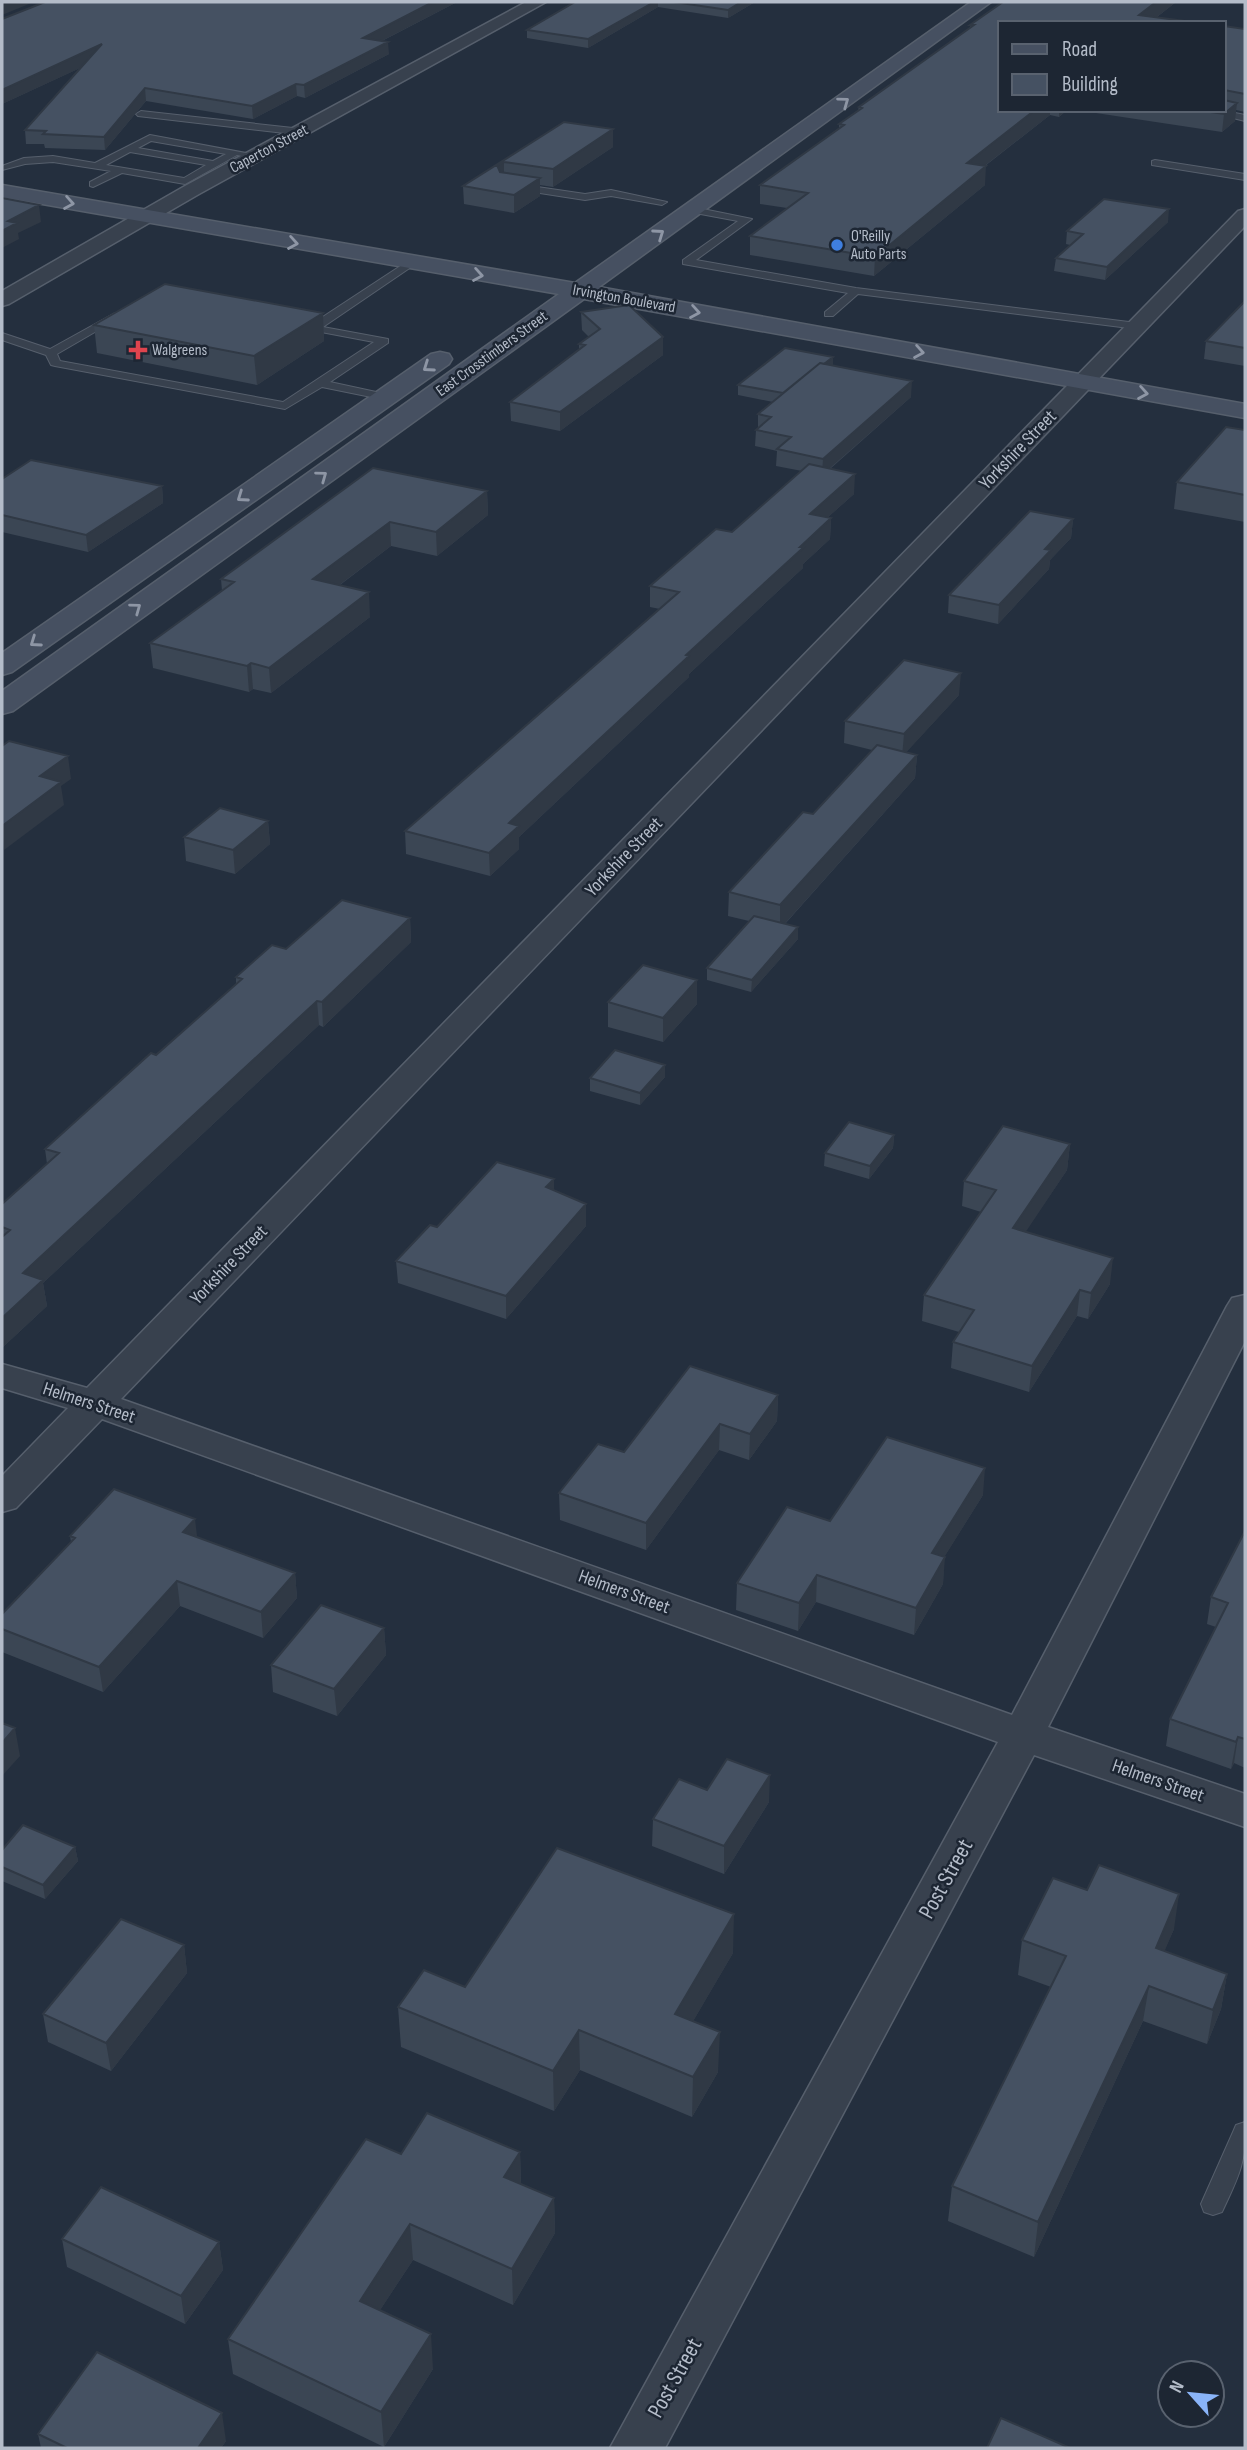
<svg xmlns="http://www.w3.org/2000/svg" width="1247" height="2450" viewBox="0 0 1247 2450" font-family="'Sofia Sans Condensed',sans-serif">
  <rect width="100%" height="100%" fill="#242f3e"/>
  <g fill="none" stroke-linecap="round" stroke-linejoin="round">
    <defs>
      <path id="lane" d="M1201,110H1220L1245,115V121Z
        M141,111L302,129L307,132L302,135L138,116L136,114Z
        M150,135L262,156L257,159L237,155L185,184L122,173L93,187L90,186V182L111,171L53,162L25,164L2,170V166L24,158L53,156L95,163ZM151,141L226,154L213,161L138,148ZM130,152L206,165L184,178L106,165Z
        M1155,160L1245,174V180L1152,165V161Z
        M517,184L585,194L611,190L667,202L662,205L611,196L585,200L514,189V185Z
        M693,207L752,219L696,260L856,288L1137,323L1142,326L1137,329L858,294L833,316H825V312L848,293L683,264V260L738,221L690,212L688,210Z
        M408,261L417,263L323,327L388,339V343L330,382L390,395V399L386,400L322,387L285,409L55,366L51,365L46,355L2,340V333L50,349L115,313L119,314V318L57,354L60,361L283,402L374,342L300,328V324H312Z
        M1245,2122C1247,2161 1239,2176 1222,2212L1213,2215L1204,2212L1201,2204L1233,2132L1236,2125Z"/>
      <path id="street" d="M526,2H546L199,194L9,304L2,306V291L185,186Z
        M1245,209V226L121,1399L1012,1715L1227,1306L1232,1298L1245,1295V1341L1048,1727L1245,1794V1827L1034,1755L665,2448H610L998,1742L102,1419L16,1508L2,1512V1476L68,1408L2,1388V1364L87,1388L1238,211Z"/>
      <path id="secondary" d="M971,2H991L599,287L1245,404V418L584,299L13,711L2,714V691L559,294L2,197V185L575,283Z
        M440,352L449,354L452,359L449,364L12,672L2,675V653L431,354Z"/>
    </defs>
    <use href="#lane" stroke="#565f6c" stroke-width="2"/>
    <use href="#street" stroke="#565f6c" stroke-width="3"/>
    <use href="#secondary" stroke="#565f6c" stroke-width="3"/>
    <use href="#lane" fill="#38414e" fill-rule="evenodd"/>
    <use href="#street" fill="#38414e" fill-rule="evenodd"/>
    <use href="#secondary" fill="#465061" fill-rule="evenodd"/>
  </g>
  <path fill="#3b4654" d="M45,2H457L382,41L389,54L305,98L297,96L253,119L146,101L105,150L45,148L44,144H26L25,130L82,67L2,104V19Z
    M575,2H755L728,18L658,7L588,48L527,38V30Z
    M1003,2H1176L1157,17L1000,110H1067L1059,117L1050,115L985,166V185L874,276L750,255V236L787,208L760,204V185L839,128V124L858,110L859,107L970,28V25Z
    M1224,26L1245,29V112L1236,110L1235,121L1222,132L1076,110H1224Z
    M564,122L613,129V147L553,187L540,185V196L514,213L464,204L463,186Z
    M1168,222L1105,280L1054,271L1056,258L1070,245L1066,244L1067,231Z
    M1245,301V366L1204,359L1206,341Z
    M581,312L663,337V355L560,431L511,421L510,402L579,349V344L589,337L582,330Z
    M323,313L324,341L257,385L97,353L94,325Z
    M833,366L911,397L830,469L854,494L828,517L831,518L830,539L803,564V568L689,674V677L519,837V849L490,876L406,854L405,831L660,609L650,607V586L732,532L802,471L776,466L777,451L755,446L756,430L758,428V414L773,402L738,395V385Z
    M1245,430V522L1174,509L1177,482Z
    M373,468L487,491L488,515L437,556L391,546L340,585L370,617L271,693L253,689L249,692L153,668L150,643L222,591L221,579Z
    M2,479L162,486L163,503L88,552L2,532Z
    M1073,519L1071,538L1050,560L1049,569L998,624L948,613L949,595Z
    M959,695L906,752L917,755L915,778L785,924L798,927V939L751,992L707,980V968L749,921L728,916L729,892L813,814L872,750L844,743L845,721Z
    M268,821L270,844L235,874L186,861L184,837Z
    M410,918L411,942L323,1027L319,1025L43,1283L47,1306L3,1347H2V1204L47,1164L45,1149L156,1055L236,984V977L286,949Z
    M697,980V1004L663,1042L608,1027V1002Z
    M665,1065V1077L640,1105L590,1091V1078Z
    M894,1135L893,1148L869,1179L824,1166L825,1153Z
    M1070,1144L1067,1170L1025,1232L1110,1284L1088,1319L1077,1316L1029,1392L951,1368L953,1342L959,1332L922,1321L924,1295L981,1212L962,1206L964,1181Z
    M554,1191L586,1226L506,1319L398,1283L396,1261L437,1227Z
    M778,1395L777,1421L749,1460L719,1450L646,1550L560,1520L559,1493L624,1452Z
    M983,1495L944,1557L943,1584L914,1635L816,1602L798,1631L736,1610L737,1583L830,1521Z
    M1245,1531V1768L1234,1763L1231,1769L1166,1746L1170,1719L1216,1627L1207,1624L1211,1597Z
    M70,1536L197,1537L295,1573L297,1598L263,1638L180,1606L103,1692L2,1652V1614L71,1542Z
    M384,1628L386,1655L337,1716L273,1692L271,1665Z
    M707,1790L769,1802L724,1874L652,1846L653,1819Z
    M75,1847L78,1861L45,1899L2,1881V1850Z
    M1174,1929L1164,1951L1227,1974L1221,2009L1207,2044L1143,2021L1034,2257L948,2221L952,2186L1051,1987L1018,1975L1022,1940Z
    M184,1945L187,1973L111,2071L48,2042L43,2014Z
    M733,1953L693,2021L718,2072L692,2117L580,2070L554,2111L401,2047L398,2007L465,1987Z
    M520,2152L521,2184L554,2198L555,2233L513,2305L413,2260L380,2310L433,2369L384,2447L233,2374L228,2339L401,2154Z
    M62,2239L219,2242L223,2270L185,2324L67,2267Z
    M38,2434L226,2441L221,2448H41Z"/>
  <path fill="#303945" d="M2,2H34L2,15Z
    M433,2H457L364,50L363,38Z
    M654,2H658V7L588,48V39Z
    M741,2H755L728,18V10Z
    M1156,2H1176L1149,23L1139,15Z
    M388,42L389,54L305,98L304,85Z
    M102,44L104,57L2,104V90Z
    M296,84L297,96L253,119L252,106Z
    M145,88L146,101L105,150L104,137Z
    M1237,103L1235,121L1222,132L1224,114Z
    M1035,110H1050V115L965,181L967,163Z
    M1059,110H1067L1059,117Z
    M613,129V147L553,187V169Z
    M504,162V179L497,165Z
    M986,166L985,185L874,276L875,257Z
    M540,178V196L514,213V195Z
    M39,205L41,222L18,233L19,239L2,248V231L8,221Z
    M1169,209L1168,222L1105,280L1107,267Z
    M323,313L324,341L257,385L254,356Z
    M663,337V355L560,431V412Z
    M833,357V367L788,394Z
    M912,381L911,397L822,475L823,459Z
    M855,474L854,494L809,534L810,514Z
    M162,486L163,503L88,552L86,535Z
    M487,491L488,515L437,556L436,532Z
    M831,518L830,539L803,564V568L689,674V677L519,837V849L490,876L489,853L509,823Z
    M1073,519L1071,538L1050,560L1049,569L998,624L999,605L1045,549Z
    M390,522L391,546L314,604L313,579Z
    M369,592L370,617L271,693L269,668Z
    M251,663L253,689L249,692L247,666Z
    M961,673L959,695L902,757L904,734Z
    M917,755L915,778L780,929V905Z
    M68,756L71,779L61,786L64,805L4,850L2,826L40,776Z
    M268,821L270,844L235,874L233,850Z
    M410,918L411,942L323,1027L322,1002Z
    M798,927V939L751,992L752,980Z
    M697,980V1004L663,1042V1018Z
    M317,1001L319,1025L43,1283L47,1306L3,1347L2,1318L23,1273Z
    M665,1065V1077L640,1105V1093Z
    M894,1135L893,1148L869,1179L870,1166Z
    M1070,1144L1067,1170L1011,1254L1013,1228Z
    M554,1179V1201L546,1187Z
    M586,1204V1226L506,1319V1296Z
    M1113,1258L1110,1284L1088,1319L1091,1293Z
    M1080,1290L1077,1316L1029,1392L1032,1366Z
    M778,1395L777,1421L749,1460L750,1434Z
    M720,1424L719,1450L646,1550V1523Z
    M985,1468L983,1495L930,1580L932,1553Z
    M195,1519L198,1544L183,1532Z
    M945,1557L943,1584L914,1635L916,1608Z
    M295,1573L297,1598L263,1638L261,1612Z
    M817,1575L816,1602L798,1631L799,1603Z
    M177,1581L180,1606L103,1692L99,1667Z
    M384,1628L386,1655L337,1716L334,1689Z
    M15,1728L20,1756L2,1776V1743Z
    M1238,1737L1234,1763L1231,1769L1236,1742Z
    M770,1775L769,1802L724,1874V1846Z
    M75,1847L78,1861L45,1899L43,1885Z
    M1179,1894L1174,1929L1151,1983L1156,1948Z
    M734,1914L733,1953L674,2054L675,2014Z
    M184,1945L187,1973L111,2071L106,2043Z
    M1227,1974L1221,2009L1207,2044L1213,2010Z
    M1149,1986L1143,2021L1034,2257L1038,2222Z
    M579,2030L580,2070L554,2111L553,2071Z
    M720,2032L718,2072L692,2117L693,2077Z
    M520,2152L521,2188L504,2177Z
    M554,2198L555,2233L513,2305L512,2269Z
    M410,2224L413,2260L363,2336L360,2301Z
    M219,2242L223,2270L185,2324L181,2296Z
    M431,2334L433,2369L384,2447L381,2412Z
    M222,2413L226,2441L221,2448H198Z"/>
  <path fill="#455162" stroke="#303945" stroke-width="2" d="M45,2H433L363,38L388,42L304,85L296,84L252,106L145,88L104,137L43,134L46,131L25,130L102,44L2,90V19Z
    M575,2H654L588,39L527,30Z
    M674,2H741L728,10Z
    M1003,2H1156L1139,15L1200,23H1000V110H1035L967,163L986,166L875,257L750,236L808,193L760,185L844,125L839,124L862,108L859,107L974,25H970Z
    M1224,26L1245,29V94L1224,90Z
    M1224,100L1237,103L1224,114L1197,110H1224Z
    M564,122L613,129L553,169L504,162L497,165L500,172L540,178L514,195L463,186Z
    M2,198L39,205L8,221L17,223L2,231Z
    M1104,199L1169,209L1107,267L1056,258L1083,234L1067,231Z
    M165,284L323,313L254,356L94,325Z
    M1245,301V348L1206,341Z
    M629,305L663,337L560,412L510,402L585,345L579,344L600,329L581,312Z
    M785,348L833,357L824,364L820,363L783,393L738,385Z
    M820,363L912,381L823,459L777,449L791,437L756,430L771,417L758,414Z
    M1226,427L1245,430V495L1177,482Z
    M31,460L162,486L86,535L2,515V479Z
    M809,464L855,474L810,514L831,518L800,547H804L686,655L689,656L509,823L519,826L489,853L405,831L679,592L650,586L716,529L732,532Z
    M373,468L487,491L436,532L390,522L313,579L369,592L269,668L251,663L247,666L150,643L234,582L221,579Z
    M1030,511L1073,519L1045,549L1051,550L999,605L949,595Z
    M904,660L961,673L904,734L845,721Z
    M9,741L68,756L40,776L61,782L2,826V746Z
    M877,745L917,755L780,905L729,892L803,812L813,814Z
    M220,808L268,821L233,850L184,837Z
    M342,900L410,918L322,1002L317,1001L23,1273L43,1280L2,1318V1237L10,1230L2,1227V1204L59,1153L45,1149L151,1053L156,1055L242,979L236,977L272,945L286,949Z
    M754,916L798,927L752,980L707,968Z
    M643,965L697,980L663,1018L608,1002Z
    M615,1050L665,1065L640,1093L590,1078Z
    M849,1122L894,1135L870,1166L825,1153Z
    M1003,1126L1070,1144L1013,1228L1113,1258L1091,1293L1080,1290L1032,1366L953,1342L974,1310L924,1295L996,1190L964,1181Z
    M497,1162L554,1179L546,1187L586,1204L506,1296L396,1261L430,1225L437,1227Z
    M690,1366L778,1395L750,1434L720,1424L646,1523L559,1493L598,1444L624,1452Z
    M887,1437L985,1468L932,1553L945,1557L916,1608L817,1575L799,1603L737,1583L787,1507L830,1521Z
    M114,1489L195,1519L183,1532L295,1573L261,1612L177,1581L99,1667L2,1629V1614L75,1538L70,1536Z
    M1245,1531V1739L1238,1737L1236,1742L1170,1719L1228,1603L1211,1597Z
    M321,1605L384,1628L334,1689L271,1665Z
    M2,1723L15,1728L2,1743Z
    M727,1759L770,1775L724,1846L653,1819L679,1779L707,1790Z
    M23,1825L75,1847L43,1885L2,1867V1850Z
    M557,1848L734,1914L675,2014L720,2032L693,2077L579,2030L553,2071L398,2007L424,1970L465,1987Z
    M1099,1865L1179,1894L1156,1948L1227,1974L1213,2010L1149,1986L1038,2222L952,2186L1066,1956L1022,1940L1053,1878L1087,1890Z
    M121,1919L184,1945L106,2043L43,2014Z
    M427,2113L520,2152L504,2177L554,2198L512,2269L410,2224L360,2301L431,2334L381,2412L228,2339L366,2139L401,2154Z
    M101,2187L219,2242L181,2296L62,2239Z
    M97,2352L222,2413L198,2448H67L38,2434Z
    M1001,2418L1070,2448H987Z"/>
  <defs><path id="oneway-chevron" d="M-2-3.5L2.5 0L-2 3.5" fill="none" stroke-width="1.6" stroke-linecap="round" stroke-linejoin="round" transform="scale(1.75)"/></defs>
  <g stroke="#8e96a5">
    <use href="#oneway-chevron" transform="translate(844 102) rotate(-36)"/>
    <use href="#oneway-chevron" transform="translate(69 203) rotate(10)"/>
    <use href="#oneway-chevron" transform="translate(659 234) rotate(-35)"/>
    <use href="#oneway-chevron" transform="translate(293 243) rotate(10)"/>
    <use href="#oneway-chevron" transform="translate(478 275) rotate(10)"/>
    <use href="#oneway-chevron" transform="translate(695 312) rotate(10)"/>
    <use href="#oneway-chevron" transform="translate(919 352) rotate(10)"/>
    <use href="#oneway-chevron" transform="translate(428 367) rotate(145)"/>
    <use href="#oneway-chevron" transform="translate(1143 393) rotate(10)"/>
    <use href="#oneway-chevron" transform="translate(322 476) rotate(-36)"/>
    <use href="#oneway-chevron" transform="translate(242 497) rotate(145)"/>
    <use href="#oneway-chevron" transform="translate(136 608) rotate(-36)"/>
    <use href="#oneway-chevron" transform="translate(35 642) rotate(145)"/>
  </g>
  <circle fill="#3f7fe0" stroke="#1d2633" stroke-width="2.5" cx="837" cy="245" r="7"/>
  <path fill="#e0444e" stroke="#1d2633" stroke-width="2.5" d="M134.5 339.5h7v7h7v7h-7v7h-7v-7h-7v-7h7z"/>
  <g text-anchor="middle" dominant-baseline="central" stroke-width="5" stroke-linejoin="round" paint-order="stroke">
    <g font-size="16" fill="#b4bcc9" stroke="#1d2633">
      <text transform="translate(269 149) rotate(-28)">Caperton Street</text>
      <text transform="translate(624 299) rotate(10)">Irvington Boulevard</text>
      <text transform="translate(492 354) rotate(-36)">East Crosstimbers Street</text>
    </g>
    <g font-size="16" fill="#b4bcc9" stroke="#1d2633" text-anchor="start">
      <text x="851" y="236">O'Reilly<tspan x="851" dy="18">Auto Parts</tspan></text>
      <text x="152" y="350">Walgreens</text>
    </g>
    <g font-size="19" fill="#b4bcc9" stroke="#1d2633">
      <text transform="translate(1018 450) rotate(-46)">Yorkshire Street</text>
      <text transform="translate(624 857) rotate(-46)">Yorkshire Street</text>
      <text transform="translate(229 1265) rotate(-46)">Yorkshire Street</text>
      <text transform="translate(89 1403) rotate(18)">Helmers Street</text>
      <text transform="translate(624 1592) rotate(20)">Helmers Street</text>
      <text transform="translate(1158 1781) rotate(19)">Helmers Street</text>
    </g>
    <g font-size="23" fill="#b4bcc9" stroke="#1d2633">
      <text transform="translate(946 1879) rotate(-61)">Post Street</text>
      <text transform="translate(675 2378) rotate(-61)">Post Street</text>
    </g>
  </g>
  <rect width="1247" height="2450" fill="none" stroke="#b4bcc9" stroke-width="7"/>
  <rect x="998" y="21" width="228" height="91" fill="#1d2633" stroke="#59626f" stroke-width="2"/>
  <rect x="1012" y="44" width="35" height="10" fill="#465061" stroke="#59626f" stroke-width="2"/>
  <text x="1062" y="56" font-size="21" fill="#b4bcc9">Road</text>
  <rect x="1012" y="74" width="35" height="21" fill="#455162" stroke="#59626f" stroke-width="2"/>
  <text x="1062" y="91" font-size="21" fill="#b4bcc9">Building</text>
  <g transform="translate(1191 2394) rotate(297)"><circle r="33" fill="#1d2633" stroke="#59626f" stroke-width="2"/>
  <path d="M0-5L12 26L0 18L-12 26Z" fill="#8ab4f8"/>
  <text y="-10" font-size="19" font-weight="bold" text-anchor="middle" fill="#b4bcc9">N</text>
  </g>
</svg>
